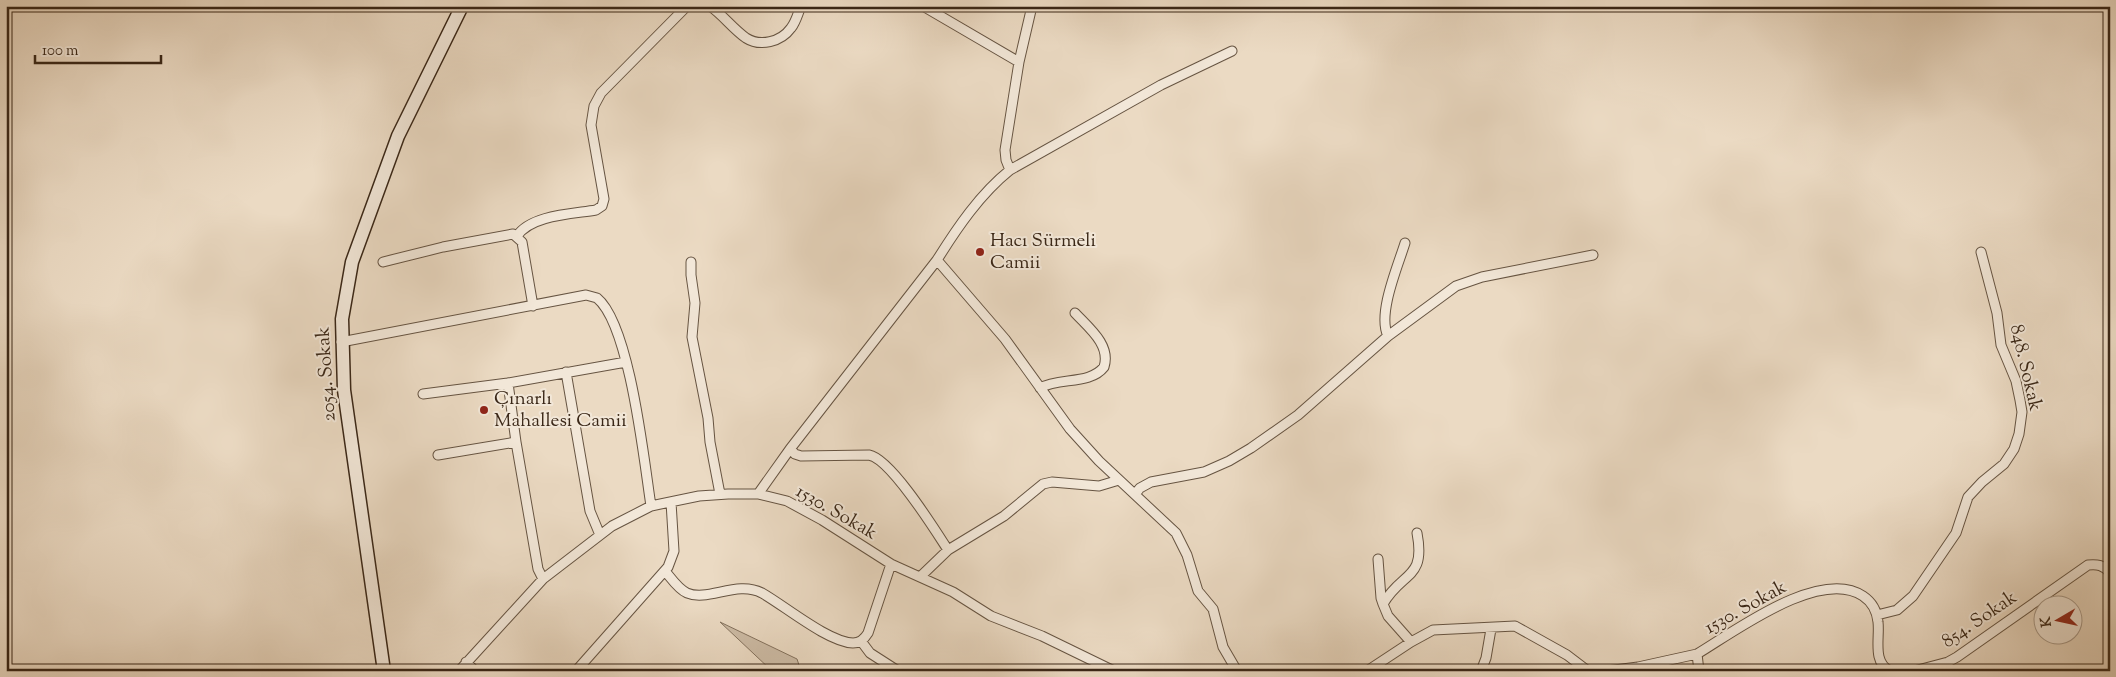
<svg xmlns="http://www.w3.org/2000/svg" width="2116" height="677" viewBox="0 0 2116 677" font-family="'Sorts Mill Goudy',serif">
  <rect width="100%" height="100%" fill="#ebdac3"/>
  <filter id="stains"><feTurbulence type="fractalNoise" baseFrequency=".004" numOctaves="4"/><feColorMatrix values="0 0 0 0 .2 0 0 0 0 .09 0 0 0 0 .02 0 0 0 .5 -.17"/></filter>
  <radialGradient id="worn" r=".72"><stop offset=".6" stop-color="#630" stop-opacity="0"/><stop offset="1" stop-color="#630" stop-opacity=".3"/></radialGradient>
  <path fill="#cdbca6" stroke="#84725e" d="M720,622L797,659L801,671H772Z"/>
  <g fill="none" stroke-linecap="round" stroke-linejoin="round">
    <defs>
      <path id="street" d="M710,6C723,15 733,29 746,38C760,47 781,42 791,28C796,22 798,13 801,6
        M923,6L1019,62
        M1232,51L1161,85L1010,170C980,194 957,228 937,260L1005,339L1070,429L1099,461L1176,533L1187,555L1198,591L1213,609L1223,647L1237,671
        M1010,170L1006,160L1005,150L1019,62L1032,6
        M517,236C531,215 572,214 596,210L602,206L604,199L591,125L594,106L601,93L687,6
        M383,262L443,247L513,234L522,242L533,306
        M691,262V275L695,303L692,337L708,418L710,442L720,494
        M1388,336C1377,314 1398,266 1405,243
        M341,342L586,295L597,298C630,325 644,461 651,506
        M566,372L590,511L600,535
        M1040,388C1059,377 1090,385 1104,367C1111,345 1089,328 1075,313
        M423,394L508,383
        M790,449L795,454L801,456L869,455C891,459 935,530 948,550
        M438,455L516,442
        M758,494L790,449L937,260
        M1135,494L1140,488L1151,482L1204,472L1229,461L1251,448L1298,415L1388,336L1456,286L1482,277L1593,255
        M1378,559L1381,598L1383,604
        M665,571C671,578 678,589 687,593C708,602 737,580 762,593C785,606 828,642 853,643C860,643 865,638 868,633L891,564
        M921,576L948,550L1004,516L1043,484L1052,482L1099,486L1119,480
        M543,579L538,569L516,442L508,383L626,362
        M1877,615L1897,610L1913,596L1956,533L1968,497L1982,482L2004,464L2014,449L2019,434L2022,412L2020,400L2016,381L2001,345L1997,313L1981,252
        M861,641L870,653L898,671
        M1411,642L1388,616L1383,604C1402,571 1426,580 1417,533
        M466,662L475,671
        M459,671L543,579L612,526L651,506L699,496L728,494H758L787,501L822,520L891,564L953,592L991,616L1042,636L1114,671
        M576,671L668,567L674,551L671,502
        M1367,671L1411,642L1433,630L1515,626L1567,655L1588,671
        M1481,671L1486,658L1491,629
        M1607,671L1638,667L1697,654
        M1699,671L1697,654C1734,632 1820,567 1863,596C1872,602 1877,612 1878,622C1880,638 1872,662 1890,671
        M1914,671L1948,662L1957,657L2088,565C2097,564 2104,565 2110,573"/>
      <path id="secondary" d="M384,671L344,390L342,319L352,262L398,136L462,6"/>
    </defs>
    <use href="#street" stroke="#665442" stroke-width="11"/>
    <use href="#secondary" stroke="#3a2717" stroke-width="15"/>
    <use href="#street" stroke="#f2e7d8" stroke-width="9"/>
    <use href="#secondary" stroke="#f2e7d8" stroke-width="12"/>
  </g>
  <g fill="#8f2418" stroke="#f2e7d8" stroke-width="2">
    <circle cx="980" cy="252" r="5"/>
    <circle cx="484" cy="410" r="5"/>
  </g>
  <g text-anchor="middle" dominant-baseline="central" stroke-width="4" stroke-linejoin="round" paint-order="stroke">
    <g font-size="19" fill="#3a2717" stroke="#f2e7d8" text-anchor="start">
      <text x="990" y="241">Hacı Sürmeli<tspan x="990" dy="22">Camii</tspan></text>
      <text x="494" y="399">Çınarlı<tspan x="494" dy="22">Mahallesi Camii</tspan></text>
    </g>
    <g font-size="19" fill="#3a2717" stroke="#f2e7d8">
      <text transform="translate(2025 368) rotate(77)">848. Sokak</text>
      <text transform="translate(327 374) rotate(-94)">2054. Sokak</text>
      <text transform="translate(836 513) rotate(30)">1530. Sokak</text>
      <text transform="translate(1746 608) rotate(-29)">1530. Sokak</text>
      <text transform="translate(1980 620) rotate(-34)">854. Sokak</text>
    </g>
  </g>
  <rect width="2116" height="677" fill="none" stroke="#ebdac3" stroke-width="25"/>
  <rect x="8" y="8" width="2101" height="662" fill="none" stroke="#3a2717" stroke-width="2.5"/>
  <rect x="12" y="12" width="2091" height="652" fill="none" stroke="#3a2717"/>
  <g transform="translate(2058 620) rotate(261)"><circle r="24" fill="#f2e7d8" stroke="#a89a8b"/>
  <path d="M0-4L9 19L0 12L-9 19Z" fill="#8f2418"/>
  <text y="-8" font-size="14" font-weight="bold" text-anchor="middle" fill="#3a2717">K</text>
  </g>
  <path d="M35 55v8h126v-8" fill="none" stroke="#3a2717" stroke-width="2.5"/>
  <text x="42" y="55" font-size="15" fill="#3a2717" stroke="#f2e7d8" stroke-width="4" paint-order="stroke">100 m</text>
  <rect width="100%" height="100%" filter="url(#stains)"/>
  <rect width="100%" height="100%" fill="url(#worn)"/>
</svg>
